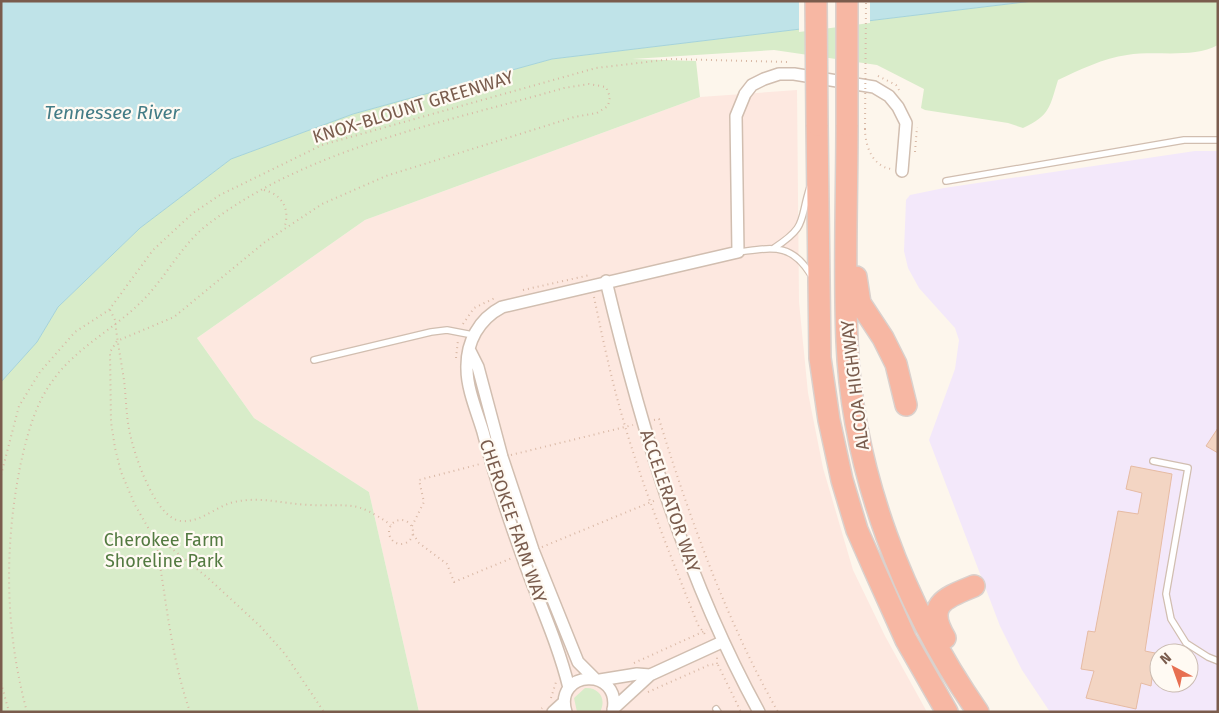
<svg xmlns="http://www.w3.org/2000/svg" width="1219" height="713" viewBox="0 0 1219 713" font-family="'Fira Sans',sans-serif">
  <rect width="100%" height="100%" fill="#fdf6ec"/>
  <path fill="#fde8e0" d="M797,90L799,302L808,393L823,468L853,570L885,636L927,712H419L369,492L254,418L197,338L365,220L700,97Z"/>
  <path fill="#f3e8fa" fill-rule="evenodd" d="M1195,151H1218V712H1050L1022,670L1000,626L929,440L955,369L959,340L955,328L919,288L908,268L904,251L906,200L910,195L944,188ZM1159,653H1189V683H1159Z"/>
  <path fill="#d8ecc9" d="M1033,1H1218V45C1192,59 1156,50 1127,55C1104,58 1079,70 1058,80C1050,106 1050,116 1023,128L1008,123L925,110L921,108L924,89L877,65L774,50L632,59L696,61L700,97L365,220L197,338L254,418L369,492L419,712H1L2,381L37,342L58,307L140,228L231,159L353,114L552,59Z
    M585,688C599,687 607,699 600,712H577L574,698Z"/>
  <path fill="#bfe3e8" stroke="#a5d3da" d="M1,1H1033L552,59L353,114L231,159L140,228L58,307L37,342L1,382Z"/>
  <path fill="#fdf6ec" d="M799,1H870V23L799,32Z"/>
  <path fill="#f3d5c3" stroke="#e6bba3" d="M1218,428V453L1206,446Z
    M1131,466L1172,474L1145,651L1155,653L1151,686L1141,683L1136,709L1086,698L1094,671L1081,669L1088,631L1095,632L1118,511L1138,514L1142,493L1126,489Z"/>
  <g fill="none" stroke-linecap="round" stroke-linejoin="round">
    <defs>
      <path id="service" d="M946,181L1184,140H1218
        M774,248C808,226 799,221 810,187
        M738,252C772,248 791,242 811,275
        M314,360L431,332L447,330L473,335
        M1153,461L1188,468L1166,594L1171,619L1186,643L1208,657L1218,661
        M716,709L718,712"/>
      <path id="minor" d="M606,281C642,431 685,577 759,712
        M470,351L478,367L502,457L533,550L578,662L594,678
        M600,680L637,674L650,675
        M569,688C560,651 545,616 531,580C513,532 496,482 483,432C477,412 467,389 467,369C466,342 479,319 502,307L738,252L736,116L745,94L752,85L764,79L779,74H794L874,87L889,96L898,107L906,123L902,171
        M613,709L650,675L722,642
        M553,712L564,702
        M566,712C553,670 622,666 613,711"/>
      <path id="motorway" d="M817,125L820,358L829,420L842,480L857,530L875,571L906,640L947,712
        M847,125C847,197 844,269 847,341C852,472 904,606 978,712
        M856,277L860,303L883,338L896,364L906,405
        M945,638C925,604 945,598 974,586"/>
    </defs>
    <use href="#service" stroke="#d1beb0" stroke-width="8"/>
    <use href="#minor" stroke="#d1beb0" stroke-width="14"/>
    <use href="#motorway" stroke="#dad1cd" stroke-width="24"/>
    <path stroke="#d9b8a5" stroke-width="2" stroke-dasharray="1 4" stroke-linecap="butt" d="M878,76L896,85L899,90
      M865,129C865,145 872,166 891,169
      M915,152L917,127
      M264,190C282,194 291,210 284,228
      M523,290L590,275
      M594,297C603,340 612,383 625,426C645,494 672,559 698,625L707,637
      M110,310L115,320C117,340 121,360 124,380C126,396 126,413 129,429C133,452 155,519 181,521C201,523 216,506 234,502C262,496 283,504 310,505C351,507 354,499 391,525
      M463,324L474,308L497,297
      M456,358L458,340
      M654,420L659,419C690,519 726,620 778,712
      M511,455L633,425
      M1,475L19,406L40,372L75,332L109,310L153,250L193,213L220,195L322,145L596,68L672,59L789,62
      M389 532a12 12 0 1 1 24 0a12 12 0 1 1-24 0Z
      M412,526L424,502L419,480L480,464
      M413,534L419,543L447,564L454,582L512,558
      M158,540V553C167,607 172,660 190,712
      M542,547L656,500
      M634,663L707,630
      M718,665L741,712
      M1,683L9,712
      M648,692L709,665L717,664V657
      M551,698L556,682
      M27,712C5,631 4,549 20,467C26,439 34,407 51,383C73,350 111,331 139,304C164,281 180,246 207,225C309,147 444,123 564,88L589,84L606,87L610,97L608,106L597,113L574,117L386,176L322,204L265,242L174,317L117,341L110,352L111,422L115,448L121,472L135,505L150,531L208,578L260,626L285,654L324,712
      M538,712L542,708"/>
    <use href="#service" stroke="#fff" stroke-width="5.5"/>
    <use href="#minor" stroke="#fff" stroke-width="11"/>
    <use href="#motorway" stroke="#f7b7a3" stroke-width="21"/>
    <defs>
      <path id="motorway-bridge" d="M816,1L817,125
        M847,125V1"/>
    </defs>
    <use href="#motorway-bridge" stroke="#dad1cd" stroke-width="24" stroke-linecap="butt"/>
    <path stroke="#d9b8a5" stroke-width="2" stroke-dasharray="1 4" stroke-linecap="butt" d="M865,129L866,1"/>
    <use href="#motorway-bridge" stroke="#f7b7a3" stroke-width="21"/>
  </g>
  <g text-anchor="middle" dominant-baseline="central" stroke-width="4.5" stroke-linejoin="round" paint-order="stroke">
    <g font-size="18" fill="#7a5c4d" stroke="#fffaf3">
      <text transform="translate(413 107) rotate(-17)">KNOX-BLOUNT GREENWAY</text>
      <text transform="translate(855 385) rotate(-97)">ALCOA HIGHWAY</text>
      <text transform="translate(670 501) rotate(71)">ACCELERATOR WAY</text>
      <text transform="translate(513 521) rotate(71)">CHEROKEE FARM WAY</text>
    </g>
    <g font-size="18" fill="#537a41" stroke="#fffaf3">
      <text x="164" y="540">Cherokee Farm<tspan x="164" dy="21">Shoreline Park</tspan></text>
    </g>
    <g font-size="19" font-style="italic" fill="#437c86" stroke="#fffaf3">
      <text x="112" y="112">Tennessee River</text>
    </g>
  </g>
  <rect width="1219" height="713" fill="none" stroke="#7a5c4d" stroke-width="5"/>
  <g transform="translate(1174 668) rotate(319)"><circle r="24" fill="#fffaf3" stroke="#cabbb1"/>
  <path d="M0-4L9 19L0 12L-9 19Z" fill="#e76f51"/>
  <text y="-8" font-size="14" font-weight="bold" text-anchor="middle" fill="#7a5c4d">N</text>
  </g>
</svg>
